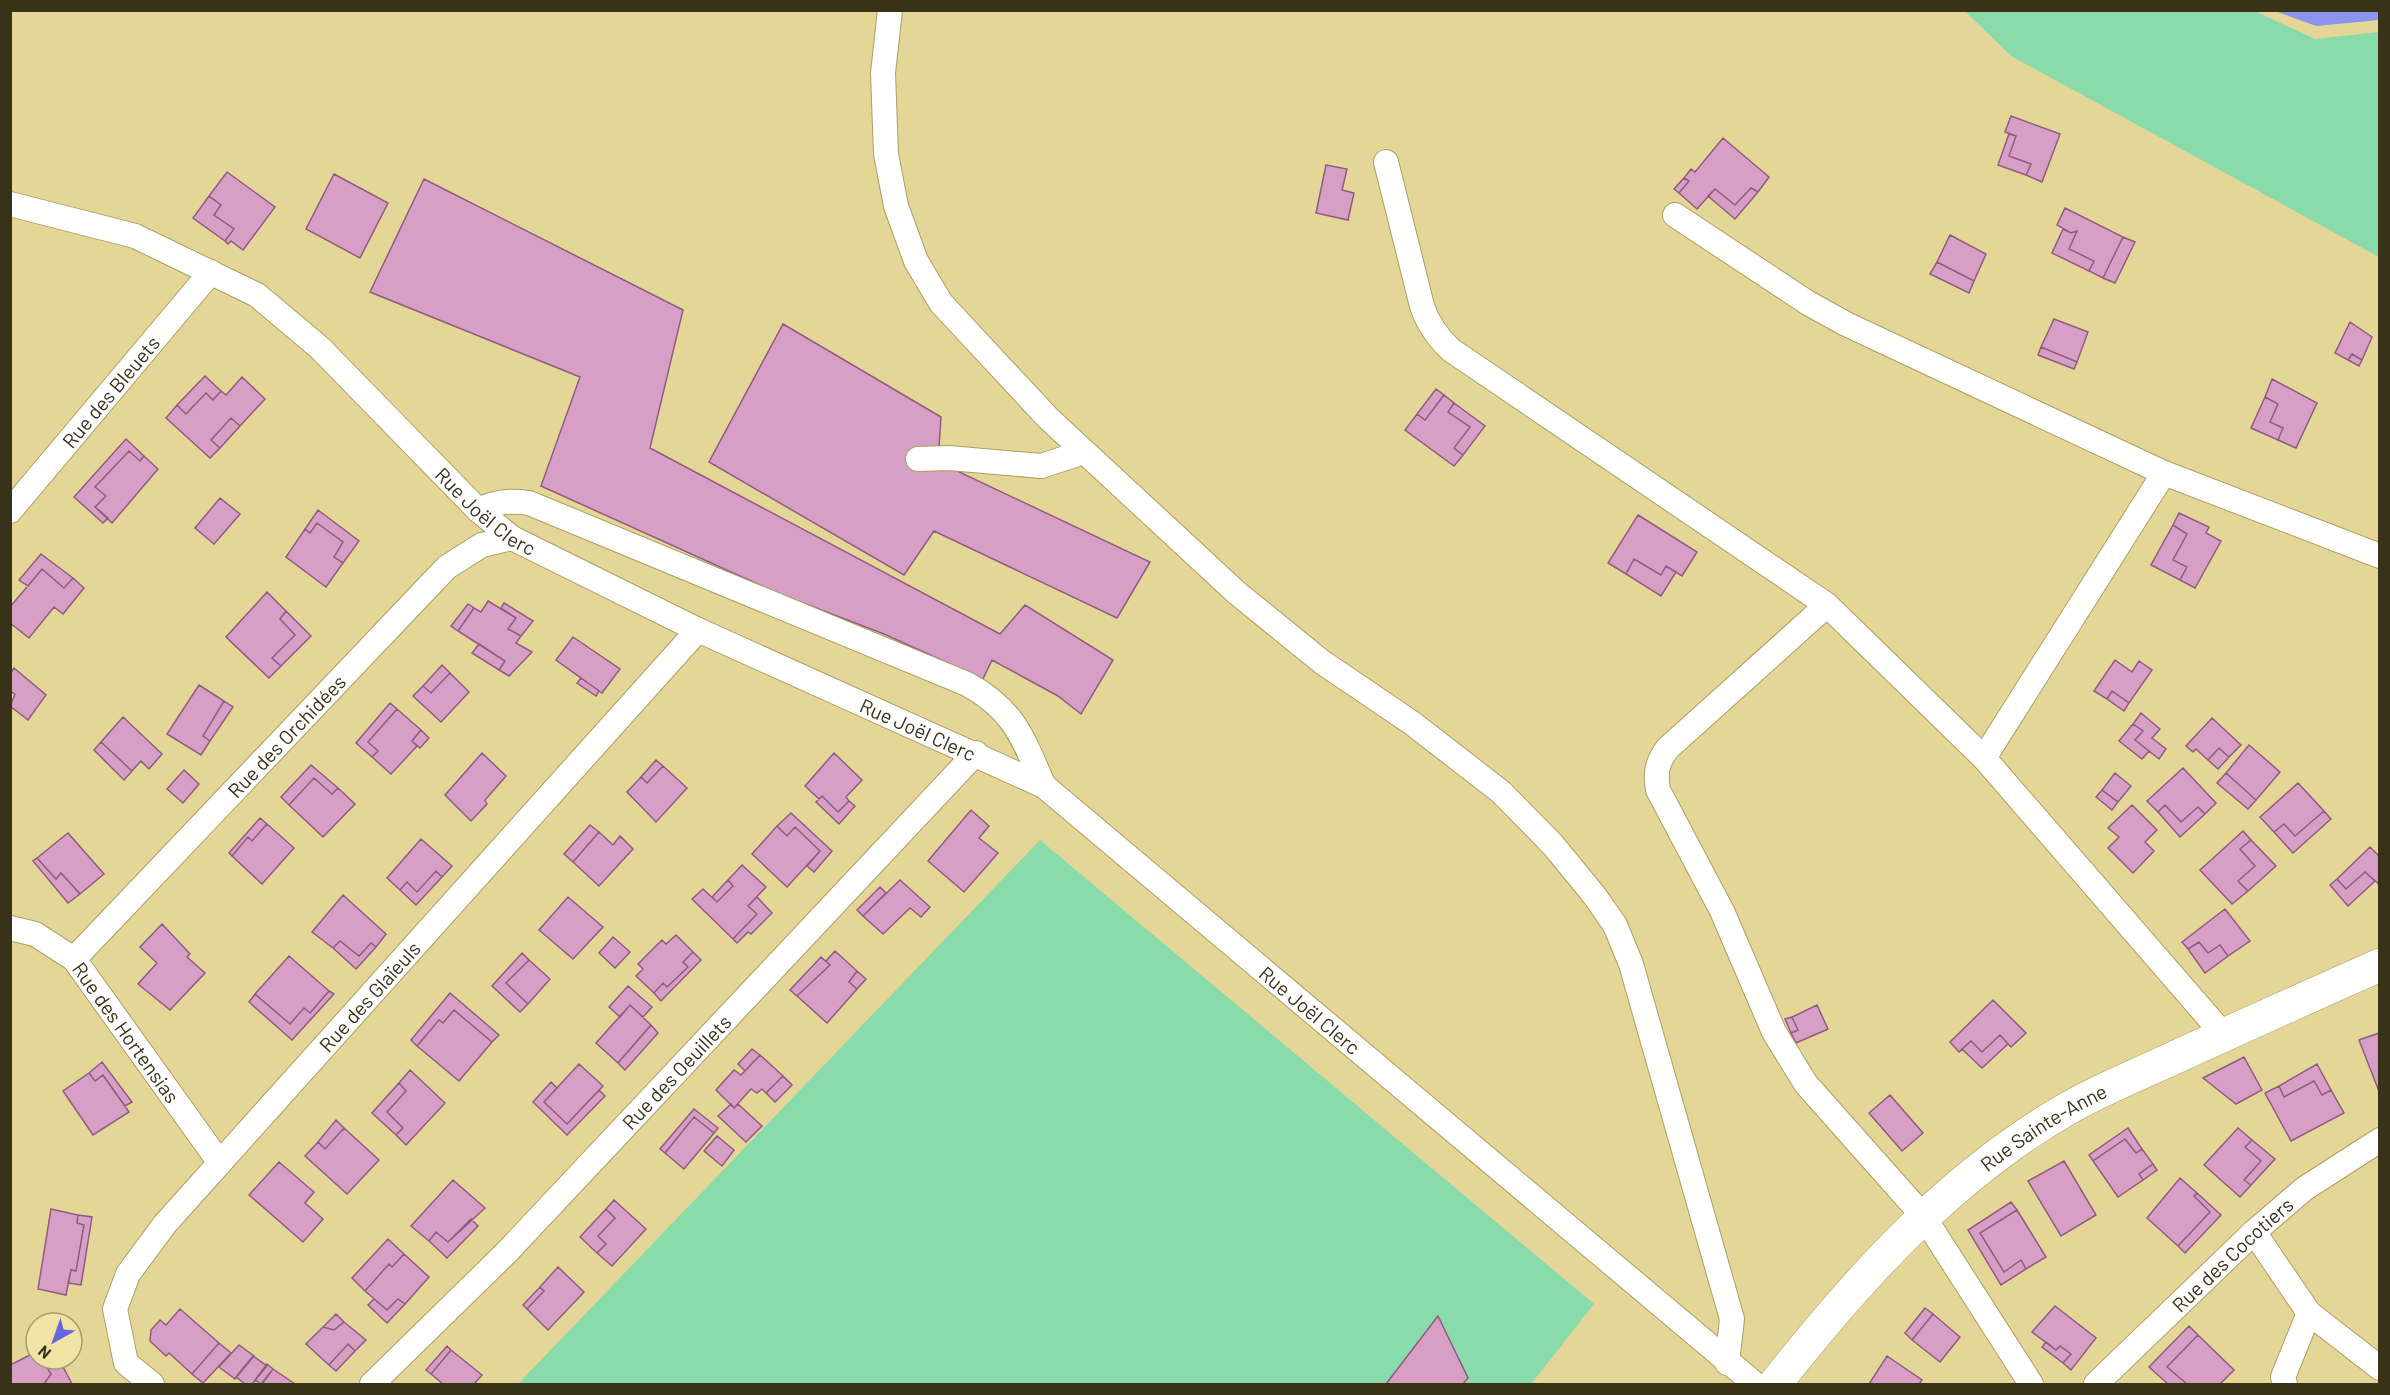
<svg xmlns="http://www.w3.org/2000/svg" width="2390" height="1395" viewBox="0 0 2390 1395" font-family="Barlow,sans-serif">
  <rect width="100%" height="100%" fill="#e4d697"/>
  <path fill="#89dbab" d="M1965,11H2255L2315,39L2379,32V257L2011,56Z
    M1040,840L1594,1304L1531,1384H518Z"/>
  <path fill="#8b95ef" d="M2275,11H2379V20L2316,26Z"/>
  <path fill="#d79fc6" stroke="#8f5c80" stroke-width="1.5" d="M2011,116L2060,134L2042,182L2026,175L2031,164L2009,156L2016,136L2005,132Z
    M2009,134L2016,136L2009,156L2031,164L2026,175L1998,165Z
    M1723,138L1769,177L1758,192L1751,188L1735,205L1715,189L1697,209L1679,193L1689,181L1684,178L1691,169L1695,172Z
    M1326,165L1347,169L1342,190L1354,193L1348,220L1316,213Z
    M227,172L275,207L243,250L231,241L228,244L225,241L234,229L214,215L221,205L209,196Z
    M334,174L388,203L360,258L306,229Z
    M1684,178L1689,181L1679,193L1674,189Z
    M424,179L683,310L650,448L1000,634L1025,605L1113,660L1081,714L1058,696L992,660L983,679L884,634L782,595L541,486L580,377L370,292Z
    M1751,188L1758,192L1735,219L1708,196L1715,189L1735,205Z
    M209,196L221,205L214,215L234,229L225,241L193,218Z
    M2065,208L2123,237L2103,278L2089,271L2094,261L2069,249L2077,231L2071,233L2057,225Z
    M2063,229L2071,233L2077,231L2069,249L2094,261L2089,271L2052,253Z
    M1950,235L1986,254L1974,281L1937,262Z
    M2123,237L2135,242L2115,283L2103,278Z
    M1937,262L1974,281L1969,293L1930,274Z
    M2054,319L2088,332L2077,362L2041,347Z
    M2350,322L2372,337L2362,360L2352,354L2348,360L2335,353Z
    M783,324L941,417L938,462L1150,562L1117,618L934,531L904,575L709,462Z
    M2041,347L2077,362L2074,369L2038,355Z
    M2352,354L2362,360L2359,366L2348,360Z
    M205,376L221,391L213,400L206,393L186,414L177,405Z
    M242,377L265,399L240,426L231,418L211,440L220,448L210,458L166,418L177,405L186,414L206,393L213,400L221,391L226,395Z
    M2272,379L2317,403L2296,448L2278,440L2283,428L2270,422L2278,404L2265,397Z
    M1436,389L1444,395L1425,420L1417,414Z
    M1444,395L1454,403L1448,412L1470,427L1454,448L1463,455L1454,466L1405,430L1417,414L1425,420Z
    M2265,397L2278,404L2270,422L2283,428L2278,440L2251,428Z
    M1454,403L1485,426L1463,455L1454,448L1470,427L1448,412Z
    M231,418L240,426L220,448L211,440Z
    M126,439L144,456L140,461L129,451L95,487L106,496L95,507L108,518L103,523L74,497Z
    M129,451L140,461L144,456L158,469L112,523L95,507L106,496L95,487Z
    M220,498L240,514L214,544L195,528Z
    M318,510L359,541L343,563L334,557L343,542L317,523L310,533L305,529Z
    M2179,513L2209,527L2206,533L2221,541L2195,588L2180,580L2187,567L2173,560L2187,534L2173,525Z
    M1638,515L1697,552L1682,576L1666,566L1661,575L1634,559L1626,574L1608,563Z
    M317,523L343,542L334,557L343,563L326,587L286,557L305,529L310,533Z
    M2173,525L2187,534L2173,560L2187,567L2180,580L2151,565Z
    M41,554L73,578L64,588L42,569L28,586L19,580Z
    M1634,559L1661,575L1666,566L1676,572L1661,596L1626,574Z
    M42,569L64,588L73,578L84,588L63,614L54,607L29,638L10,623V607Z
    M267,592L286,611L280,619L295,635L272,658L281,666L269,678L226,637Z
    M488,601L516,618L508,629L521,636L516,643L532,652L509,676L499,670L505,661L458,631L474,608L481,612Z
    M504,603L533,621L521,636L508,629L516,618L501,608Z
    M468,604L474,608L458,631L451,626Z
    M286,611L311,636L281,666L272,658L295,635L280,619Z
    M573,637L620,669L602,693L556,660Z
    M479,644L505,661L499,670L472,653Z
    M2115,660L2132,672L2139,661L2152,670L2129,703L2112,691L2107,699L2094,691Z
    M442,665L450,673L431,693L423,686Z
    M14,668L46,695L28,720L10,706L15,694L10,691V674Z
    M450,673L469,692L441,722L413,696L423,686L431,693Z
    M581,678L599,691L596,696L577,683Z
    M199,685L224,701L203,736L210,741L201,755L167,734Z
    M2112,691L2129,703L2124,711L2107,699Z
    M224,701L233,707L210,741L203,736Z
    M390,703L397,709L368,742L378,751L372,757L356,743Z
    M397,709L421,730L412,741L417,746L391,774L372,757L378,751L368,742Z
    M2141,713L2160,729L2152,738L2166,749L2159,759L2135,740L2143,731L2133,724Z
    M123,717L162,754L149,769L141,761L132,771L101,742Z
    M2212,718L2241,745L2229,757L2219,748L2208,760L2196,749L2193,752L2186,746Z
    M2133,724L2143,731L2135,740L2149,751L2142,759L2119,741Z
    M421,730L429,738L420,748L412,741Z
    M101,742L132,771L124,780L94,750Z
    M2249,745L2280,772L2256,800L2226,773Z
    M2219,748L2229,757L2218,769L2208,760Z
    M482,753L506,776L485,800L487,804L471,821L445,795Z
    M834,753L862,780L846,797L849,801L838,812L822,796L819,799L805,786Z
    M656,760L663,766L647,783L641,777Z
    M311,765L338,788L332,794L314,778L289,805L281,797Z
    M663,766L687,788L656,822L627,792L641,777L647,783Z
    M2183,768L2216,803L2205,814L2198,807L2181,822L2165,805L2158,812L2147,801Z
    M184,770L199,784L183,803L167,789Z
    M2115,773L2131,786L2118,802L2102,790Z
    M2226,773L2256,800L2248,809L2217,783Z
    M314,778L332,794L338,788L355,804L323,837L289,805Z
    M2298,783L2324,811L2295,836L2284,824L2274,832L2260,817Z
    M2102,790L2118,802L2112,810L2096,797Z
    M822,796L838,812L849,801L855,806L839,824L816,802Z
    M2132,805L2157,830L2145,842L2154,851L2133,873L2108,848L2119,837L2108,828Z
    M2165,805L2181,822L2198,807L2205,814L2180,837L2158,812Z
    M971,810L989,826L979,838L998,853L964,892L928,861Z
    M2324,811L2331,819L2293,853L2274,832L2284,824L2295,836Z
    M791,813L832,851L814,872L807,866L820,851L795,827L787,836L777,826Z
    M260,818L267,824L252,841L248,837L232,856L229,853Z
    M267,824L294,848L262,884L232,856L248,837L252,841Z
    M590,825L599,832L573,862L564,854Z
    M777,826L787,836L795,827L820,851L787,887L752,854Z
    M2243,831L2251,840L2240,849L2255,866L2238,881L2248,891L2232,904L2200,870Z
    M599,832L613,845L620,836L633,849L599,886L573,862Z
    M68,833L104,874L80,894L61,873L56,879L37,858Z
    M421,839L452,866L442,877L436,871L417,892L407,882L400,890L387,878Z
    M2251,840L2276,866L2248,891L2238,881L2255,866L2240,849Z
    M2370,847L2380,857V885L2365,872L2346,889L2337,879Z
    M37,858L56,879L61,873L80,894L68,903L33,861Z
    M742,865L766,887L748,906L757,914L733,939L692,899L703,889L717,902L733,886L728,880Z
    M436,871L442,877L416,905L400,890L407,882L417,892Z
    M2365,872L2375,881L2348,906L2330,885L2337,879L2346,889Z
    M728,880L733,886L717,902L712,897Z
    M900,880L930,907L921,917L910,908L883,934L863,916Z
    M880,887L886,893L863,916L857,910Z
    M343,895L386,934L376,947L371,943L359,956L340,941L333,948L312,932Z
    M568,897L603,927L573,959L539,930Z
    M757,897L772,913L751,934L748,932L737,943L733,939L757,914L748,906Z
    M2225,909L2250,941L2228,956L2220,945L2208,953L2199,942L2188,949L2182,942Z
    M162,924L190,954L187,957L205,973L170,1010L138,984L157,963L140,947Z
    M676,935L693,952L683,962L688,967L667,987L663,983L654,993L636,976L643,969L638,964L662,940L666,944Z
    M613,937L630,952L615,968L599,953Z
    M340,941L359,956L371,943L376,947L356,969L333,948Z
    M2199,942L2208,953L2220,945L2228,956L2205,973L2188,949Z
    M835,951L857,971L849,982L857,989L827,1023L797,996L830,965L826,961Z
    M693,952L701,960L661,1001L654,993L663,983L667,987L688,967L683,962Z
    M522,953L529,960L506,983L528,1004L520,1012L492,986Z
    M289,956L329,991L310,1013L304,1008L290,1024L255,994Z
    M821,957L830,965L797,996L790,990Z
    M529,960L550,979L528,1004L506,983Z
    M857,971L866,979L857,989L849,982Z
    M628,986L652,1007L643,1017L630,1005L620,1017L609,1007Z
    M329,991L334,994L292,1040L249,1002L255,994L290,1024L304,1008L310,1013Z
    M450,993L499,1035L492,1042L454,1010L443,1023L439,1020L417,1046L411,1040Z
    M1993,1000L2026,1033L2011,1047L2000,1035L1982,1052L1971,1041L1959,1052L1950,1042Z
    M630,1005L651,1025L618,1063L596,1043Z
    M1817,1005L1828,1029L1796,1043L1791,1033L1798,1030L1792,1017Z
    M454,1010L492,1042L459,1081L417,1046L439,1020L443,1023Z
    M1792,1017L1798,1030L1791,1033L1785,1019Z
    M651,1025L658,1033L625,1070L618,1063Z
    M2379,1033L2380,1035V1094L2359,1040Z
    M2000,1035L2008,1044L1982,1068L1962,1049L1971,1041L1982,1052Z
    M752,1049L760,1055L745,1071L738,1064Z
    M760,1055L783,1076L766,1093L762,1089L757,1093L751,1089L734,1108L716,1090L734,1070L741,1075Z
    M2244,1057L2262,1090L2236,1104L2203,1078Z
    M102,1062L132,1102L125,1106L103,1075L95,1081L89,1073Z
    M579,1064L603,1086L567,1124L544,1102Z
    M2317,1064L2331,1090L2322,1095L2314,1081L2284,1097L2279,1086Z
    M410,1070L445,1103L406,1145L396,1135L403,1128L387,1112L406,1091L399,1083Z
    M89,1073L95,1081L103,1075L129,1112L93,1135L63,1091Z
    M783,1076L792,1085L775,1102L766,1093Z
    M2314,1081L2322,1095L2331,1090L2344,1113L2291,1141L2265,1093L2279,1086L2284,1097Z
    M551,1082L557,1088L544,1102L567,1124L599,1090L605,1096L567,1135L533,1102Z
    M399,1083L406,1091L387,1112L403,1128L396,1135L372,1113Z
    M1890,1095L1923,1133L1902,1151L1869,1113Z
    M731,1104L734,1108L738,1104L762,1126L746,1142L718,1116Z
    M694,1109L718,1128L714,1133L694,1117L665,1153L660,1149Z
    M694,1117L714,1133L684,1169L665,1153Z
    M336,1120L344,1128L325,1149L318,1142Z
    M344,1128L379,1160L347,1194L305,1156L318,1142L325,1149Z
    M2128,1128L2142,1149L2136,1153L2125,1139L2093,1161L2089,1155Z
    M2238,1128L2252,1140L2245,1147L2261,1161L2244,1180L2251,1185L2240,1197L2204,1165Z
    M717,1136L734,1150L722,1166L704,1151Z
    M2125,1139L2136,1153L2142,1149L2153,1164L2139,1174L2143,1180L2118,1197L2093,1161Z
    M2252,1140L2275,1159L2251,1185L2244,1180L2261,1161L2245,1147Z
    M2064,1161L2096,1215L2061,1236L2028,1181Z
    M279,1162L314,1192L305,1203L323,1219L303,1242L249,1195Z
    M2153,1164L2157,1170L2143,1180L2139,1174Z
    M2180,1178L2197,1193L2194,1196L2210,1212L2178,1246L2147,1218Z
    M453,1180L485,1208L448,1242L436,1232L429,1241L411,1226Z
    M2197,1193L2221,1215L2185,1253L2178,1246L2210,1212L2194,1196Z
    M614,1200L646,1229L612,1266L597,1253L606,1244L598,1236L615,1218L606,1209Z
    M2011,1202L2017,1210L1980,1233L2004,1272L2021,1260L2026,1269L2001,1285L1968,1230Z
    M51,1209L78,1215L77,1223L84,1225L76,1271L71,1270L66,1295L38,1289Z
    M606,1209L615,1218L598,1236L606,1244L597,1253L580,1237Z
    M2017,1210L2046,1257L2026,1269L2021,1260L2004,1272L1980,1233Z
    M78,1215L92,1217L81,1285L68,1283L71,1270L76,1271L84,1225L77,1223Z
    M471,1219L478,1226L447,1258L429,1241L436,1232L448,1242Z
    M388,1239L404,1254L392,1267L389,1264L365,1291L352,1278Z
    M404,1254L429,1277L405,1304L398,1299L387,1310L365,1291L389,1264L392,1267Z
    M558,1267L584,1292L548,1330L527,1309L544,1291L540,1287Z
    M540,1287L544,1291L527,1309L523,1305Z
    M374,1299L387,1310L398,1299L405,1304L387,1323L368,1305Z
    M2055,1306L2096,1338L2071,1370L2063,1363L2071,1354L2060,1346L2056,1350L2032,1332Z
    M1925,1308L1933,1314L1912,1340L1905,1333Z
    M180,1309L219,1343L192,1374L169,1353L166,1356L150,1341L151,1330L160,1320L166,1325Z
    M336,1314L344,1322L334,1330L323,1327Z
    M1933,1314L1960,1337L1940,1362L1912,1340Z
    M1438,1316L1468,1378L1463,1384H1386Z
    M344,1322L366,1340L355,1351L348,1344L329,1365L306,1344L323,1327L334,1330Z
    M2189,1326L2198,1335L2167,1367L2187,1384H2168L2149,1367Z
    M2198,1335L2234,1370L2220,1384H2187L2167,1367Z
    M2046,1342L2056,1350L2060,1346L2071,1354L2063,1363L2042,1347Z
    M219,1343L231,1353L203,1383L192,1374Z
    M348,1344L355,1351L336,1371L329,1365Z
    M239,1345L254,1356L235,1379L219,1367Z
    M447,1346L451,1350L431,1374L426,1370Z
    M451,1350L482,1375L474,1384H443L431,1374Z
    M36,1352V1359H42L51,1374L44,1384H10V1365Z
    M253,1356L267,1366L252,1384H245L236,1377Z
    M1887,1356L1922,1380L1919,1384H1869Z
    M54,1359H59L72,1384H44L51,1374L45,1364Z
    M267,1364L273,1369L261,1384L255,1380Z
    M273,1369L295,1384H262Z"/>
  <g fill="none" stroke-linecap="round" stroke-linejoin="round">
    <defs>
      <g id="street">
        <path d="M890,10L883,73L886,154L896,206L916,261L941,303L1048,418L1237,593L1322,662L1412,723L1501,792L1553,845L1594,895L1615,925L1631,964L1732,1319L1727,1363"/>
        <path d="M1386,162L1422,306C1428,324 1437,337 1451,350L1827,605L1984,758L2223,1034"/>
        <path id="s1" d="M10,204L135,236L257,295L320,348L478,510L512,538L698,630L1044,786L1755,1384"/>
        <path d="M1675,215L1808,303L1846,324L2164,473L2380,556"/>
        <path d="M918,459L949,458L1041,466L1084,452"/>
        <path d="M478,510C496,502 509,500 529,503L967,684C1015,710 1023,739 1044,786"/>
        <path id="s2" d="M10,511L211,272"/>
        <path d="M1827,605L1668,748C1657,762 1655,772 1658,790L1722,911L1774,1032L1806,1084L1924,1217L2031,1384"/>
        <path d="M1984,758L2164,473"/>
        <path id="s3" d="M10,928L35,934L74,959L220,1163"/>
        <path id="s4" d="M74,959L447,567L482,545L512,538"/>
        <path d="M2254,1232L2309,1313L2380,1368"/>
        <path id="s5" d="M152,1384L126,1363L115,1309L128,1274L165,1224L698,630"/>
        <path id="s6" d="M372,1384L506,1253L976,753"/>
        <path id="s7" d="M2096,1384L2254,1232L2304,1189L2380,1140"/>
        <path d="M2285,1384L2283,1377L2309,1313"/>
      </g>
      <g id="secondary">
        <path id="s8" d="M1775,1384C1857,1280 1950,1176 2067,1109C2098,1091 2132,1077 2165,1062C2236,1029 2308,997 2380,965"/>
      </g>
    </defs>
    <use href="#street" stroke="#ad9f62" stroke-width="26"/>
    <use href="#secondary" stroke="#ad9f62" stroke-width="34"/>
    <use href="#street" stroke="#fff" stroke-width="24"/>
    <use href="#secondary" stroke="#fff" stroke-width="33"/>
  </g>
  <g text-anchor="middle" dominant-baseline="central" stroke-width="4.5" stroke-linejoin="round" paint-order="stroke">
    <g font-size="20" fill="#383219" stroke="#f1e3a3">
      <text stroke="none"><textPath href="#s2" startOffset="156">Rue des Bleuets</textPath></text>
      <text stroke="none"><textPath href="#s1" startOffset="580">Rue Joël Clerc</textPath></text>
      <text stroke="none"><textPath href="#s1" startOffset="1066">Rue Joël Clerc</textPath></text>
      <text stroke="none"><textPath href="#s4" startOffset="308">Rue des Orchidées</textPath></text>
      <text stroke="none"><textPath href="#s5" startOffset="494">Rue des Glaïeuls</textPath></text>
      <text stroke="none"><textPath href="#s1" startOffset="1552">Rue Joël Clerc</textPath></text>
      <text stroke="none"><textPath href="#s3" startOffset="162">Rue des Hortensias</textPath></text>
      <text stroke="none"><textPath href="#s6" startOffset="436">Rue des Oeuillets</textPath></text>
      <text stroke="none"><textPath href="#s8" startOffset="374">Rue Sainte-Anne</textPath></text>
      <text stroke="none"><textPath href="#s7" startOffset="188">Rue des Cocotiers</textPath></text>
    </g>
  </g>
  <rect width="2390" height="1395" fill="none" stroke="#383219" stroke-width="24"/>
  <g transform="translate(54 1341) rotate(220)"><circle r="28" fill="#f1e3a3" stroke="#a79c6c" stroke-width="1.5"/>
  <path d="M0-4.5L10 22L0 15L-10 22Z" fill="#6367e0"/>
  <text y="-9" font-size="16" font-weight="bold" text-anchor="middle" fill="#383219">N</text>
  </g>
</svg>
